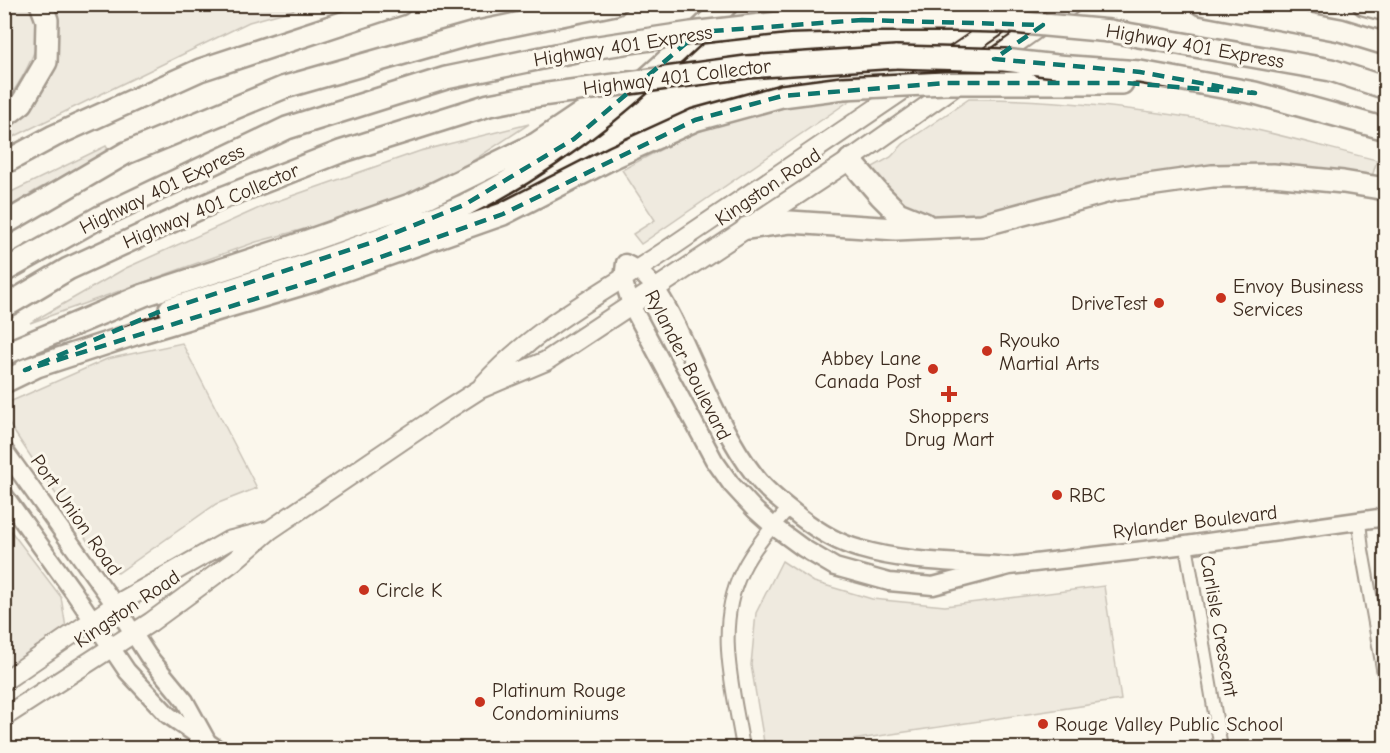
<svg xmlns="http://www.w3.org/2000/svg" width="1390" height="753" viewBox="0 0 1390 753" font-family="'Comic Neue',sans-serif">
  <rect width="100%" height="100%" fill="#fbf7ec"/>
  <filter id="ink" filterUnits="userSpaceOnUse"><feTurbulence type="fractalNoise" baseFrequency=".0167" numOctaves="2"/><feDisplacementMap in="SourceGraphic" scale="12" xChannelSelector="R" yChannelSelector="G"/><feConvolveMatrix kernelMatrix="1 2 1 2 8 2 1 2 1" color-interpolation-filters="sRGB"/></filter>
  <g filter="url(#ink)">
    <path fill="#dfd9ce" stroke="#8d8276" stroke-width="1.5" d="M5,5H31C33,11 38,20 39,27C41,48 18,87 5,102Z
      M51,5H311L249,22L5,141V128C19,117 53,74 57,56C60,40 54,20 51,5Z
      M855,97L641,244L633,234L655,220L622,170C653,153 685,136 718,124C762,109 810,104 855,97Z
      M969,99C1054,98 1141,109 1225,123C1276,133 1326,148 1377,160L1372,177L1262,168L1135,176L1033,200L982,216L939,220L917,216L888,196L871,168L891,157L903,144Z
      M529,124L442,181L360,214L256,242L30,323L126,268L266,205L420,151Z
      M106,146L109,151L35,191L5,210V195Z
      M182,343L257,488L216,504L118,573L88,542L5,418V404L107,359Z
      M4,522L61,597L66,628L4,670Z
      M782,561L814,582L872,599L945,606L1104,586L1121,700L798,748H765L751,665L756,613Z"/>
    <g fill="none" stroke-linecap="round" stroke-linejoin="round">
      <defs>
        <path id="street" d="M1359,521L1362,550L1386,685
          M1186,545L1221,748
          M743,748C734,691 714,627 742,571C753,548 772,527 789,508"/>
        <path id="secondary" d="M4,450L115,605L148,656L185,701L207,741
          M4,495L73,591L127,671L168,715L216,748
          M1009,566C960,562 907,563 860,549C838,543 818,531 800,517C785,505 768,493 756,477C725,437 705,387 684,341C670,312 656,277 625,263L623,279L631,305L714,460L731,484L755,510L773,526L803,548L835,567L889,582L933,586L1009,566L1186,545L1386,517"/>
        <path id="primary" d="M483,385C537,325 607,291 673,246C792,166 911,85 1030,4
          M4,681L115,605L228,541L267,531
          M4,717L151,622L234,561L270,530L444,412L480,389L546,361L850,160L1072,4"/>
        <path id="highway" d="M1201,4L1340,30L1386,44
          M1364,4L1386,10
          M788,22L862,20H958
          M1110,31L1331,70L1386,88
          M1057,66L1140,72L1255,93L1386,129
          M747,67L896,57
          M1027,83H1122
          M4,117L22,103L46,62L47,20L41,4
          M850,160L880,195L898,213L925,224
          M4,163L54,136L200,70L400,4
          M4,224L126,153L285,87L478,32L615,4
          M747,228L790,222L896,229L982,225L1113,190L1212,176L1273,175L1343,182L1386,189
          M4,271L100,217L287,128L446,78L585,49
          M4,307L68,269L222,198L340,152L489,105L541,95
          M170,309C250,283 332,259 410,227C428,220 447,213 465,205C564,156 648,81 727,4
          M4,354L144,295L288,248L413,204L536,144L613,92
          M25,370L135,334L316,280L503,214L614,157L695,120L782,96L843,88
          M4,382L39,365"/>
      </defs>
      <use href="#street" stroke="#3b2a1e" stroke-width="16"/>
      <use href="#secondary" stroke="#3b2a1e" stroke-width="21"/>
      <use href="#primary" stroke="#3b2a1e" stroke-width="22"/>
      <use href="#highway" stroke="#3b2a1e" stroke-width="26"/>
      <use href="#street" stroke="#fbf7ec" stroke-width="12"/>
      <use href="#secondary" stroke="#fbf7ec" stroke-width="16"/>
      <use href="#primary" stroke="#fbf7ec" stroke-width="18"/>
      <use href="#highway" stroke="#fbf7ec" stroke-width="21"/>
      <defs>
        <path id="highway-bridge" d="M958,20L1000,21L1110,31
          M585,49L691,33L788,22
          M896,57L1004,60L1057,66
          M843,88L945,83H1027
          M541,95L747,67"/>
      </defs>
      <use href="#highway-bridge" stroke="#3b2a1e" stroke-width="26" stroke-linecap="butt"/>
      <use href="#highway-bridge" stroke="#fbf7ec" stroke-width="21"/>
    </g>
  </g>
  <path d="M0 0H1390V753H0ZM862,20L1043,25L994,59L1140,72L1255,93L1126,83H945L782,96L695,120L503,214L316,280L25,370L156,313L370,243L464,205L574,139L699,32Z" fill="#fbf7ec" fill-opacity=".55" fill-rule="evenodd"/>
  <path fill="none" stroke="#0f766e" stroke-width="4.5" stroke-dasharray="12 8" stroke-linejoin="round" d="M862,20L1043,25L994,59L1140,72L1255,93L1126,83H945L782,96L695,120L503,214L316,280L25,370L156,313L370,243L464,205L574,139L699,32Z"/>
  <g fill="#c8321e" stroke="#fbf7ec" stroke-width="2">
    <circle cx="1221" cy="298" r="6"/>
    <circle cx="1159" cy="303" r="6"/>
    <circle cx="987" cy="351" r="6"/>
    <circle cx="933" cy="369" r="6"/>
    <path d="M946 385h6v6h6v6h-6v6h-6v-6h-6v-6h6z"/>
    <circle cx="1057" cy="495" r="6"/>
    <circle cx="364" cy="590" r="6"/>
    <circle cx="480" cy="702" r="6"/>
    <circle cx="1043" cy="724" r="6"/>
  </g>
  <g text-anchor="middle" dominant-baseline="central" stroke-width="6" stroke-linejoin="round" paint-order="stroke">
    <g font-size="20" fill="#3b2a1e" stroke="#fbf7ec">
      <text transform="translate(623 46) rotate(-9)">Highway 401 Express</text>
      <text transform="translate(1195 46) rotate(10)">Highway 401 Express</text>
      <text transform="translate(677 77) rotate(-7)">Highway 401 Collector</text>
      <text transform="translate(768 187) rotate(-34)">Kingston Road</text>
      <text transform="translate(162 189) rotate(-26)">Highway 401 Express</text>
      <text transform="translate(211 206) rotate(-23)">Highway 401 Collector</text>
      <text transform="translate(688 365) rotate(63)">Rylander Boulevard</text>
      <text transform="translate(76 515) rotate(55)">Port Union Road</text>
      <text transform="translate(1195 522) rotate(-7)">Rylander Boulevard</text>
      <text transform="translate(127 609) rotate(-34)">Kingston Road</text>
      <text transform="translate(1219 626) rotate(80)">Carlisle Crescent</text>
    </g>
    <g font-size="20" fill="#3b2a1e" stroke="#fbf7ec" text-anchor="start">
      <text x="1233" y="286">Envoy Business<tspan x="1233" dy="23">Services</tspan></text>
      <text x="1147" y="303" text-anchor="end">DriveTest</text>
      <text x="999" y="340">Ryouko<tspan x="999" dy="23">Martial Arts</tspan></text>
      <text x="921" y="358" text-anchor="end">Abbey Lane<tspan x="921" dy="23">Canada Post</tspan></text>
      <text x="949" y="416" text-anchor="middle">Shoppers<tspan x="949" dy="23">Drug Mart</tspan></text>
      <text x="1069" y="495">RBC</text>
      <text x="376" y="590">Circle K</text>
      <text x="492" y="690">Platinum Rouge<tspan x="492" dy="23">Condominiums</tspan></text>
      <text x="1055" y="724">Rouge Valley Public School</text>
    </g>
  </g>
  <rect width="1390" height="753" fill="none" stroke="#fbf7ec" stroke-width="24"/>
  <rect x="12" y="12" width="1366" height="729" fill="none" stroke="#3b2a1e" stroke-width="2" filter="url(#ink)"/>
</svg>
